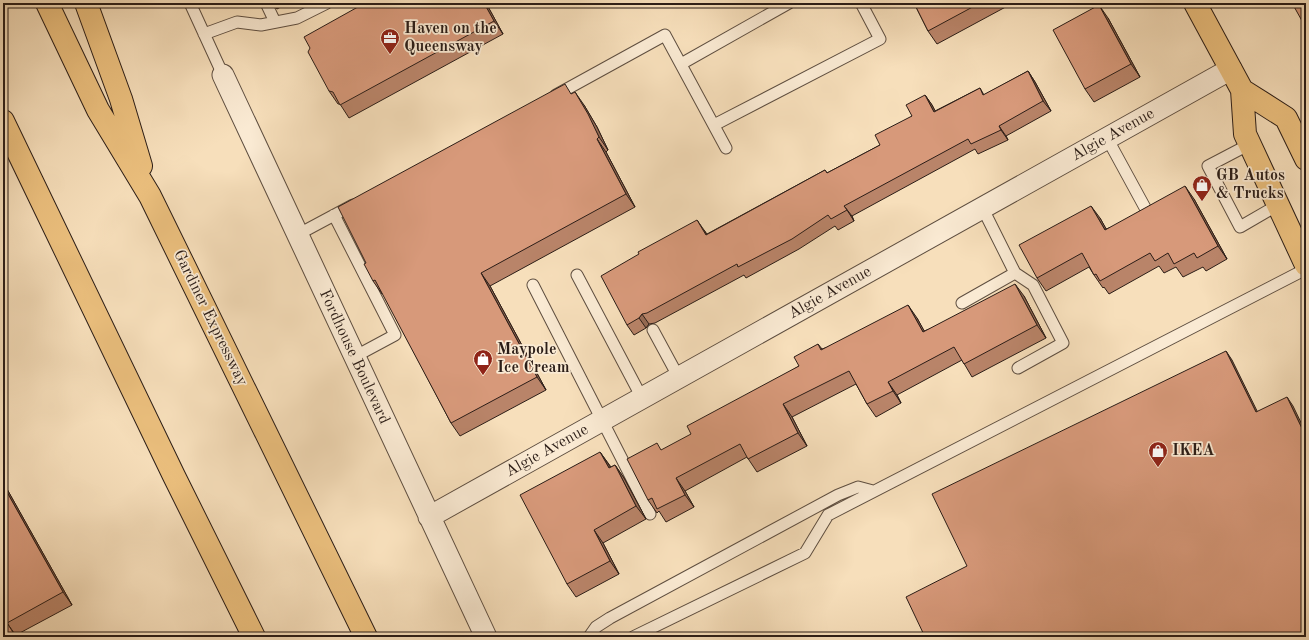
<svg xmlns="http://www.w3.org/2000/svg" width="1309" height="640" viewBox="0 0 1309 640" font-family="'Old Standard TT',serif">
  <rect width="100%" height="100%" fill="#f7dfbb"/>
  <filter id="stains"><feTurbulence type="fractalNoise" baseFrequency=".005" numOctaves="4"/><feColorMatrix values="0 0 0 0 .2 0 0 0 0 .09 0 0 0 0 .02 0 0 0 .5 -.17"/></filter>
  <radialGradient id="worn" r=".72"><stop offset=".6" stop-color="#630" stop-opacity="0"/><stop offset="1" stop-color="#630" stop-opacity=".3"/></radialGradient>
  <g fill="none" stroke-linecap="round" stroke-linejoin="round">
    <defs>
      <path id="lane" d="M190,3L223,75
        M266,3L275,22
        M204,34L237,22L261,25L297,18L327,3
        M681,64L789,3
        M556,95L665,35L726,148
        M714,125L880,39L861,3
        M1107,138L1149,215
        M1250,144L1208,166L1240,227L1278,205
        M982,207L1015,273L1033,285L1063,343L1018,368
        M334,215L395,335L354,357
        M297,235L353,205
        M577,275L642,398
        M533,285L650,514
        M962,303L1015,273
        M653,330L679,378
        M589,637L596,627L610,618L838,495L858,487L873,491
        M633,637L805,553L828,515L1306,269"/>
      <path id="street" d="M223,75L486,637
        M429,517L1231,69"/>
      <path id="primary" d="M1195,3L1242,90L1245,134L1306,265
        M1242,90L1286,118L1306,159"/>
      <path id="highway" d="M47,3L98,110L150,196L366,637
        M86,3L121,99L141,166
        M3,121L174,476L254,637"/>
    </defs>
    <use href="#lane" stroke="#5e4e40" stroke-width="13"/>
    <use href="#street" stroke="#5e4e40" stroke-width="23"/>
    <use href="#primary" stroke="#2b1d17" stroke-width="24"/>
    <use href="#highway" stroke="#2b1d17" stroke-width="24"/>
    <use href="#lane" stroke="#faead3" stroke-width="11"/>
    <use href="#street" stroke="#faead3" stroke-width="21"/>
    <use href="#primary" stroke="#ecc07e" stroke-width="22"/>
    <use href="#highway" stroke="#ecc07e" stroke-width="22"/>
  </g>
  <path fill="#b98469" stroke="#2b1d17" d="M273,3H288L277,9Z
    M365,3H486L503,34L349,118L340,104H338L329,91Z
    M914,3H1013L937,44L928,31Z
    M1108,18L1140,77L1094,102L1085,89Z
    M1028,71L1035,82L1051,111L1006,136L1008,140L978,154L975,149L852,216L854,221L838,230L835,226L799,249L746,278L744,275L655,323L649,324L646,328L634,335L627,325L704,230L707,234L825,170L827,173L880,145L912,116L925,95L932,105L935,111L980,88L984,95Z
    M572,94L584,105L597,127L608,150L606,152L635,207L490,286L546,390L460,436L451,423L383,293L382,294L373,281Z
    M1194,199L1227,259L1206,271L1203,267L1183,277L1176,267L1164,273L1159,266L1109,294L1104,287L1103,288L1094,275L1089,267L1046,291L1037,278L1100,218L1106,229Z
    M1024,296L1046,338L972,377L962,360L897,395L901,403L876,417L867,404L856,384L792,417L807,446L757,472L747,457L685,491L694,507L666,522L659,511L657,513L648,500L691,434L799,366L818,344L822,349L917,318L924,331Z
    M600,452L611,467L615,465L624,478L646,519L603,543L619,574L576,597L567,584Z
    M3,482L72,605L16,635L17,637H3Z"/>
  <path fill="#966b55" stroke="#2b1d17" d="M484,3H486L503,34L494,21Z
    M1099,5L1108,18L1140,77L1131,64Z
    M1028,71L1035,82L1051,111L1043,101Z
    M575,92L584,105L597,127L608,150L599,137Z
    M925,95L932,105L941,122L934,112Z
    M999,126L1006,136L1008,140L1001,130Z
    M597,139L606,152L635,207L626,194Z
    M1185,186L1194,199L1227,259L1218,246Z
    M844,206L852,216L854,221L847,210Z
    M1091,206L1100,218L1114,243L1105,230Z
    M697,220L704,230L713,245L706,235Z
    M481,273L490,286L546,390L537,377Z
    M1015,284L1024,296L1046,338L1037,325Z
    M908,305L917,318L932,345L923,332Z
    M642,314L649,324L646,328L639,318Z
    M1226,351L1232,360L1262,421L1256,412Z
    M888,382L897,395L901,403L893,391Z
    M1287,397L1293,406L1306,433V437Z
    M783,404L792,417L807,446L798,433Z
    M600,452L609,465L618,481L609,468Z
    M615,465L624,478L646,519L636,506Z
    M676,478L685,491L694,507L685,495Z
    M3,482L72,605L63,592L3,485Z
    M594,530L603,543L619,574L610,561Z
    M7,623L17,637H16Z"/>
  <path fill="#d7997a" stroke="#2b1d17" d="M365,3H484L494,21L340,105L333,92L329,91L308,52L310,48L304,37Z
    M914,3H980L928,31Z
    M1292,3H1306V28Z
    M1099,5L1131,64L1085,89L1053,30Z
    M1028,71L1043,101L999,126L1001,130L971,144L968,139L844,206L847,210L831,219L828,215L792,239L738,267L737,264L647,313L642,314L639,318L627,325L601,276L639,254L638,252L697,220L706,235L825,170L827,173L880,145L875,135L912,116L906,105L925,95L934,112L980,88L983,95Z
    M565,84L571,94L575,92L588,114L599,137L597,139L626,194L481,273L537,377L451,423L375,280L373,281L364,264L366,263L338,207Z
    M1185,186L1218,246L1197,258L1194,253L1174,264L1168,253L1155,261L1150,253L1100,281L1096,274L1094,275L1082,253L1037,278L1019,245L1091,206L1105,230Z
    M1015,284L1037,325L964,364L954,347L888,382L893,391L867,404L849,371L783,404L798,433L748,459L740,444L676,478L685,495L657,509L652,498L648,500L627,459L657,443L661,450L691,434L687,426L799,366L794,357L818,344L821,350L908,305L923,332Z
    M1226,351L1256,412L1287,397L1306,437V472L1305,473L1306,476V637H925L906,597L967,566L932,494Z
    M600,452L609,468L615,465L636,506L594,530L610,561L567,584L520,495Z
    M3,485L63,592L7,623L16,637H3Z"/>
  <defs>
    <symbol id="office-pin" viewBox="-11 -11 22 30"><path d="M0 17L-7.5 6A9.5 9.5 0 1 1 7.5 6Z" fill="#8f2418" stroke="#faead3"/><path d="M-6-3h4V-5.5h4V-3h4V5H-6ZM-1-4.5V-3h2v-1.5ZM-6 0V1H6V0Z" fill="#fff"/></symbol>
    <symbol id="shop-pin" viewBox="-11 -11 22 30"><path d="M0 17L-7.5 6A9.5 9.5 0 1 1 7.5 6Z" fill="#8f2418" stroke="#faead3"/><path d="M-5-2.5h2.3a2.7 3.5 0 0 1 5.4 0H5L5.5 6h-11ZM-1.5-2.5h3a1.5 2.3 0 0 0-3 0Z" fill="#fff"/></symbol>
  </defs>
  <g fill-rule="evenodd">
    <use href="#office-pin" x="379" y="27" width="22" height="30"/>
    <use href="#shop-pin" x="1191" y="174" width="22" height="30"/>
    <use href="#shop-pin" x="472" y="348" width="22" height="30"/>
    <use href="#shop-pin" x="1147" y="440" width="22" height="30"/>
  </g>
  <g text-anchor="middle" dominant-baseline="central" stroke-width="3.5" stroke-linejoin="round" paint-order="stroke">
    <g font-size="16" font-weight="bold" fill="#2b1d17" stroke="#faead3" text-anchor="start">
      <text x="404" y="29">Haven on the<tspan x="404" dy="18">Queensway</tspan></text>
      <text x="1216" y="176">GB Autos<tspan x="1216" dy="18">&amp; Trucks</tspan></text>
      <text x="497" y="350">Maypole<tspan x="497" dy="18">Ice Cream</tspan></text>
      <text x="1172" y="451">IKEA</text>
    </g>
    <g font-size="16" fill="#2b1d17" stroke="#faead3">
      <text transform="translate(1113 135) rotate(-29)">Algie Avenue</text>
      <text transform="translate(830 293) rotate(-29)">Algie Avenue</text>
      <text transform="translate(210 318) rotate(64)">Gardiner Expressway</text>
      <text transform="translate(354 357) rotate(65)">Fordhouse Boulevard</text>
      <text transform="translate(547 451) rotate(-29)">Algie Avenue</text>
    </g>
  </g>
  <rect width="1309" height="640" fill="none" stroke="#f7dfbb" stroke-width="16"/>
  <rect x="4" y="4" width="1301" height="632" fill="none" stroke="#2b1d17" stroke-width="2"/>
  <rect x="8" y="8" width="1293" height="624" fill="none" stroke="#2b1d17"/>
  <rect width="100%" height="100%" filter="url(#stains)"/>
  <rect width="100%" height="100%" fill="url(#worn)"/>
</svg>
